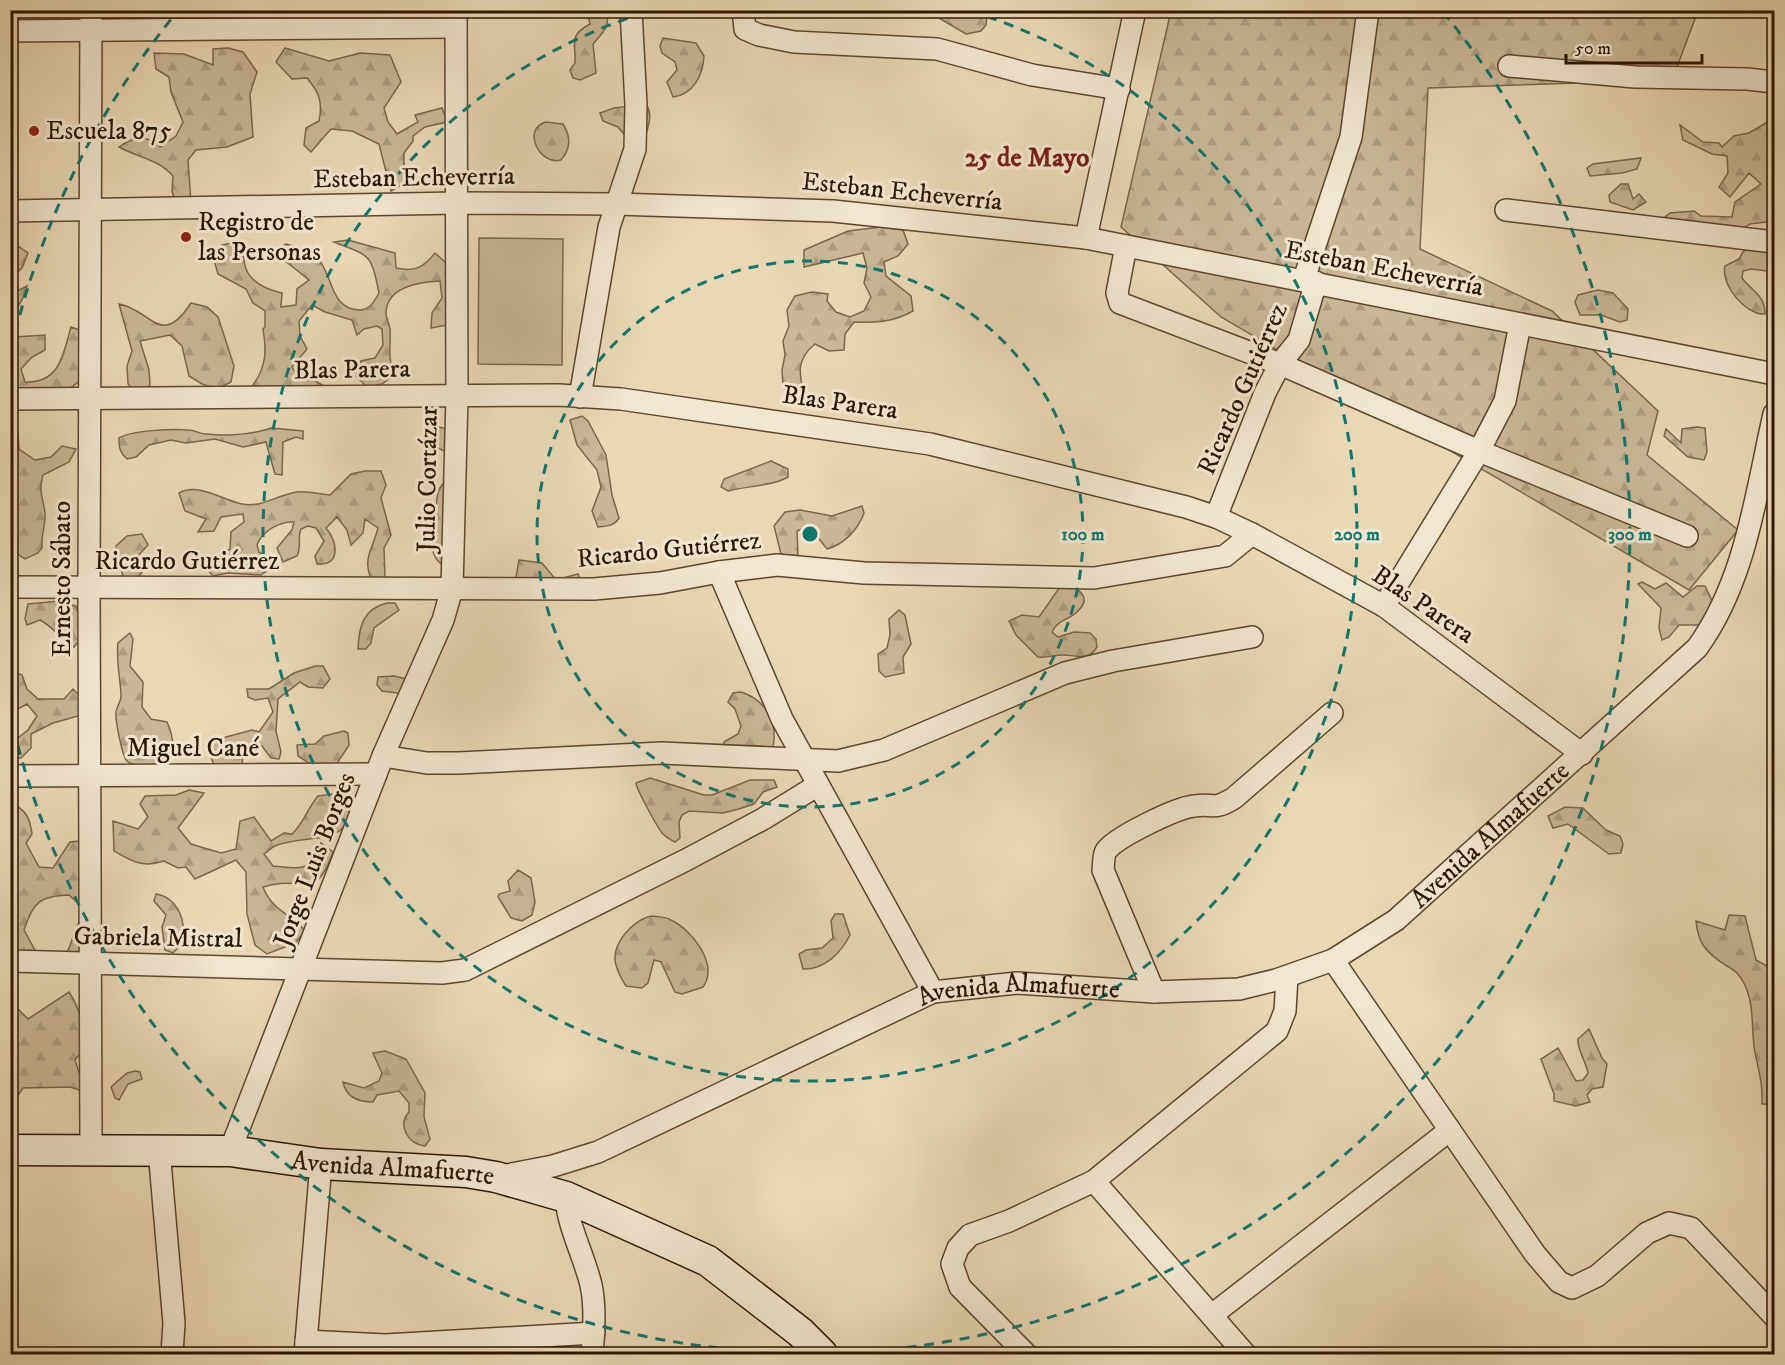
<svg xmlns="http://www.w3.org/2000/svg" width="1785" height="1365" viewBox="0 0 1785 1365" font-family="'IM FELL DW Pica',serif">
  <defs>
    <pattern id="forest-firs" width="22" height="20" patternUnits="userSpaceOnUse" patternTransform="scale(1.5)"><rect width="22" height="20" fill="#cab796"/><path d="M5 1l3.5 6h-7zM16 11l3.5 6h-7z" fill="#ae9c80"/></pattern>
  </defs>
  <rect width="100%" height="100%" fill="#ead8b5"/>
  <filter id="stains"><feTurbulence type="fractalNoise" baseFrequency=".00333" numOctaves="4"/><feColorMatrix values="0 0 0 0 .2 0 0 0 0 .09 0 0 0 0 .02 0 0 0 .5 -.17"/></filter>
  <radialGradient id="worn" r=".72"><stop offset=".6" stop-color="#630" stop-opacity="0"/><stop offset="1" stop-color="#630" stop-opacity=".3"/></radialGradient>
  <path fill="#cab796" stroke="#7b664b" stroke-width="1.5" d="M479,238L563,239L562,365L478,364Z"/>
  <path fill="url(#forest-firs)" stroke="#7b664b" stroke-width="1.5" d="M27,11L57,13V22H37Z
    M204,11H275L274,14L261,21Z
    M300,11H452V17L349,23C329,15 325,23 305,20Z
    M587,11H606C611,27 603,32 593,44L596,73L580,80L573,78L570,70L575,63C576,42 568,36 590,24Z
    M927,11H987L986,25L981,31L966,34Z
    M1171,11H1698L1672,80L1428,88L1420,249L1552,311L1658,411L1647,455L1738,530L1689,590L1221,317L1121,227Z
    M663,38L696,43L704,56C703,75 693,95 673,97L667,82L677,70L675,62L662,53L660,46Z
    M228,48L243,52L257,72L250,94L253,137L227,147L196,150L188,160L191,203L176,206L172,191L173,176C158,159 139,158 119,147C135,136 145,134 160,147L176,136L183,122L171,92L169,77L156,69L154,53L184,54L213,65V49Z
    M285,48L329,61L360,53L390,55L401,82L384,108L388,122L397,134L418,122L415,115L442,108L447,122L425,127L413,136V141L404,153V183L391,191L379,144L352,131L331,129L311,152L304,145L306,128L319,121C323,102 319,92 307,78L292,79L276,62Z
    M646,104C654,116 647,127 645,140L628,139L618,127L603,121L600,113L614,108Z
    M1774,118V221L1750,224L1737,233L1663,226L1664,218L1670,213L1694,211L1701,216L1732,217L1735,202L1761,184L1749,173L1730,197L1719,187L1728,173L1727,156L1712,154L1683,140L1680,125L1703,142L1719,143L1722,147L1734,136L1749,133Z
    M546,122L563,124C571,137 571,148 561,160C540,166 521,129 546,122Z
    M1641,158L1637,169L1622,173L1590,176L1587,168L1593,164Z
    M1621,184H1628L1633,199L1639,194L1646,202L1633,210L1610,202L1609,195Z
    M881,227L903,230L908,244L898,256L884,262L886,276L911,296L913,311C894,322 875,323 854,322L845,334L844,350L829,351L815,344C794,361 800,376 805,400H789L783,385L782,370L785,355L783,341L789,326L787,310L795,296L812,292L828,294L827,301L836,312L850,317L864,311L871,297L864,283L867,268L863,253L804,267V250L848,231Z
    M348,240L395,253L396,268C415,272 423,268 435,253L446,263L447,325L431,328L432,313L442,298L440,281C419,282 385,287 386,315C387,319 389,324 390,329C391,348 387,355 394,375L382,384L367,387L356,376L361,361L375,358L383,345L382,329L377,326L364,329L357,335L352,320L325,312L312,305L299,321L300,336L307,349L292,367L300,380L315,381L328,388L267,392L253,385C266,367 267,351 263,329L265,327V311L253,303L246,289L218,274L214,260L222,245L237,242C246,256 242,258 246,269C252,284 269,290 282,293L281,307L296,305L297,289L309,280L274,252L286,244C296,247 309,249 316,256C334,274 329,309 359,310C370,310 374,302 379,293C371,253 370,256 334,242Z
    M10,244H15L28,253L22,268L11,278Z
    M1774,245V272L1751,269L1743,271L1742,278C1753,292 1765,295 1765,314C1747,316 1720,285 1725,266L1739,259L1743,252L1749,248Z
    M27,286L22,300L11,318L13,293Z
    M1598,290L1613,293L1628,309L1627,320L1620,322L1601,315H1580L1575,302L1578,295Z
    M191,303L207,307L218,317L234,366L231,382L217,389L202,384L189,376L182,346L170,335L140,341L149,370L150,385L139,396L128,384L127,366L132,351L119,304C152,310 161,349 191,303Z
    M10,327L15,337L45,335V350L32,357L21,369L25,382C60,383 63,355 71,327L85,332V376C63,399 47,393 18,393L11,375Z
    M582,416L588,421L606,455L612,495L619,518C614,526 608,526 598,527L592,511L601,487L597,470L577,445L570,420Z
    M439,427L447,429L451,453C441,451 431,445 428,435L431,428Z
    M1697,427L1705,428L1707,452L1704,460L1688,457L1664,436L1666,429L1681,443L1682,429Z
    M271,428L303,431V439L296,437L283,442L282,475L275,474L266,442L243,447L215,439L186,443L171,440L149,445L136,457L127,459C120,453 119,448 119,438C132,430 172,429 188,430C195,430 200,434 206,434C228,436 251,435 271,428Z
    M11,429L18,433L19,449L35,460L51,457L62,446L76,449L69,462L43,475C37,496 46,501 45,519C44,529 41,537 42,548L38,553L25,559L11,550Z
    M771,461L788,469V477C773,486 747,486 728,491L721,487L724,479Z
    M365,471H381L386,485L381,498L391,535L384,548L385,576L374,587C361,557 371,555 378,528L365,519L363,533L351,545L347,530L337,517L326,528C338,542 341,566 317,564L315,556L324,541L316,528L308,526L301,529C297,538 302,547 297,556L283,562L277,548L292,530L294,522C280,521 262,531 257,545L259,552L266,556L267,570L261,575L228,573L213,576L207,569L210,562L230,549L231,532L244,522L243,514L221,517L214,531L198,532L206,519L185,511L179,493C197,482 223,500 242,504C262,508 277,495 297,492C307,491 320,494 330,495L351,474Z
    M448,480L442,565C428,553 429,533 434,517C439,503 433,489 448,480Z
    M862,506L864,513C858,530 843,545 827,549L812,530L804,528L797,531L798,557L782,558L774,526L785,512L800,510L832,516Z
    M142,534L148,545L138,556L143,570L136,584L123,577L116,546L127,536Z
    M519,560L542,563L556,580L578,574L581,580L515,583Z
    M1642,582L1655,589L1666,583L1683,597L1697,586H1705L1714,605L1703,625H1679L1669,637L1662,640L1659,628L1661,608L1638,584Z
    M1062,584C1077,587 1094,596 1077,612C1069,620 1058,619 1052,632L1058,637L1074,632L1090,633L1096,639L1097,647C1088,662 1077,655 1063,655C1054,655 1047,658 1038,657L1016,635L1009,621L1022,615L1039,617Z
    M60,601L76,606L84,634L74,647C60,639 55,628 40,620L27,625L25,619L28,604Z
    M387,603H395L399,610L374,628L371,643L366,649H358C359,626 363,609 387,603Z
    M899,610L905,615L911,644L903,657L904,673L885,677L879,671L878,654L887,648L890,635L889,619Z
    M130,633L133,639L130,666L143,682L142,707L151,719L167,722C177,744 175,762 149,767C143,768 132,765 127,761C122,756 115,719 116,712C117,705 122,701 121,694C120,677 116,660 118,643Z
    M315,666H323L330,679L323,688L308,687L300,682L278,699L276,731L281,752L279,759L271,758L262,746L255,743L243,752L242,766L214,765L208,749L211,741L252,730L259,732L273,712L268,698L255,700L248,697L247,689H269L294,673Z
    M10,670L22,675L27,689L38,699H64L73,689L85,702L82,715L53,723L31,734V748L21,758H11V739L15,740L28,730L37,716L27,704L14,711L11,700Z
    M394,676L407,679L405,694L382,691L377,685L378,677Z
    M741,692C766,700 778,722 773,747L766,751L722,750L724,742L738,734L741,726L735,709L728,702L733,693Z
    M344,731L348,733L349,745L336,765L315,767L298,756L297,745L315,744L324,736Z
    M650,778L704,795H712L750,780H774L777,787L763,792L754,804L739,809L723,813L689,811L682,815L679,822L680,838L675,842C671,840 666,837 663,834C658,829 636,788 636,783Z
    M189,790L204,793L178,828L191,844L221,853L236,849L240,821L254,817L271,841L284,833L292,834C304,823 307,809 318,796L333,794L347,798C361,849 302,833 275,846C271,848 267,852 264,854L273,866C299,869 314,872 321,843L333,852C315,904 301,874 263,887C273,912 289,912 305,931L295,943L267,954L255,945L247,914L246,872L236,860L195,879L186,867L178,868L164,861C143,868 133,862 114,851L113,821L138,829L148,817L140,804L145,796L176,795Z
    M10,803C26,809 30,818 32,834L26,843L39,867L53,868L70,842L88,840L95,872L80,961L67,953L79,922L81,906L69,895C40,896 33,902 24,930L37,954L11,965Z
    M1565,807L1583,808L1606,830L1620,836L1623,844L1621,853L1609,854L1568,824L1553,828L1548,816Z
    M518,870L531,878L535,902L532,915L522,921L511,918L498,897L499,894L510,891L508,881Z
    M156,894C182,897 193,937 173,953L165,950L162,927L166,915L154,901Z
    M835,914H843L850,935C841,953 824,970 803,969L799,954L806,950L822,948L833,938L831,921Z
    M1729,915L1745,916L1756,960L1774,970V1104H1762C1763,1086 1759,1071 1755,1053C1750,1026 1757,996 1737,973C1734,970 1729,967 1725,965C1706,952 1698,944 1696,921L1725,930Z
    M652,916C659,917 666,917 671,920C692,930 719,964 703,987L682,994L675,992L661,962L654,960L648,983L642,988L626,986C622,980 618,972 616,965C610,944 634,919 652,916Z
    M69,992C81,1010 83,1026 85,1047L75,1060L85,1092L70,1087L23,1088L14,1101L11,1098V1012L16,1007L28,1019Z
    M1589,1029L1602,1058L1607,1064L1603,1087L1592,1089L1587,1095L1590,1102L1576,1106L1554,1101V1094L1541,1059L1558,1048L1576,1081L1583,1080L1588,1073C1586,1061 1577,1050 1578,1039Z
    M385,1051L406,1059L425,1093L424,1117L430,1139L425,1146C408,1144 397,1125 409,1112V1103L399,1091L377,1095L373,1102C358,1102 346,1097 343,1082L364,1088L379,1081L382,1073L373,1053Z
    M135,1071L140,1072L142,1079L128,1084L119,1100L115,1098L111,1087L127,1073Z"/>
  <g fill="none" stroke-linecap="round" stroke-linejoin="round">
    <defs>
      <g id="street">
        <path d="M91,10L89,588L91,1148"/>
        <path d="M743,10L745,29L759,35L794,42L937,49L1032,75L1119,89"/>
        <path d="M10,31L456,27"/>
        <path d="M1509,66L1635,77L1747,79L1774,82"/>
        <path d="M1506,210L1774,242"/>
        <path d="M10,211L457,203L616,204L833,211L1086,238L1774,374"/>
        <path d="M1086,238L1135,10"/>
        <path d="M1126,246L1117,293L1120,303L1280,364L1479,451L1687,536"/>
        <path d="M1304,279L1351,137L1368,10"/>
        <path d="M580,397L609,227L635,149L636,105L631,10"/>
        <path d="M10,399L559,395L621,399L930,444L1186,507L1216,517L1252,534L1384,606L1582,754"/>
        <path d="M1216,517L1265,393L1280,364L1299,340L1316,282"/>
        <path d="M719,572L782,719L933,992"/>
        <path d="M10,587L594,589L660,583L719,572L777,565L864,573L1094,578L1225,556L1252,534"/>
        <path d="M1384,606L1479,451L1505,401L1520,324"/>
        <path d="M383,756L427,763H458L662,753L838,761L884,750L1065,673L1113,661L1252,637"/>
        <path d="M10,776L376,774"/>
        <path d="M1333,960L1535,1254L1559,1282L1572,1288L1597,1276L1647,1233L1669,1223L1691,1228L1774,1316"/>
        <path d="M10,961L442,973L465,970L686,860L763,819L818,785"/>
        <path d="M1154,992L1103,870C1104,864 1103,856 1106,851C1116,837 1176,808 1194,806C1214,803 1213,811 1234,798L1332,713"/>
        <path d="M159,1150L174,1323L172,1354"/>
        <path d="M230,1151L383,756L443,620L452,589L457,396L456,10"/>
        <path id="s1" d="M502,1176L553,1166L598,1152L933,992L1017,983L1154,992L1239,989L1276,980L1333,960L1396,920L1697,648C1746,581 1756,493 1774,414"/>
        <path d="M1094,1181L1245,1354"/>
        <path d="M566,1197C568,1228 584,1255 591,1285C596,1307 594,1333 592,1354"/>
        <path d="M1212,1315L1450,1130"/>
        <path d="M306,1341L385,1345L594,1333"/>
        <path d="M305,1354L321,1164"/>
        <path d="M1026,1354L960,1287L952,1264L958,1248L970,1235L1009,1221L1094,1181L1277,1031L1285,1011L1287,977"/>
      </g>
      <g id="secondary">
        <path id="s2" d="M10,1150L230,1151L321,1164L466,1172L496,1177L566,1197L708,1261L800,1332L822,1354"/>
      </g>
    </defs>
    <use href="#street" stroke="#5c462d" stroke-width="24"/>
    <use href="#secondary" stroke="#2c1500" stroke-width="33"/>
    <use href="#street" stroke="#f1e6cf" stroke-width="21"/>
    <use href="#secondary" stroke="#f1e6cf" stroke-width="30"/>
  </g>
  <g fill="none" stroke="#0f766e" stroke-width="3" stroke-dasharray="10 8">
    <circle cx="810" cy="534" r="273"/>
    <path d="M970 11A547 547 0 1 1 650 11"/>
    <path d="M11 350A820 820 0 0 1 177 12M1443 12A820 820 0 1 1 11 718"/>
  </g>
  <g fill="#8f2418" stroke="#f1e6cf" stroke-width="2">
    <circle cx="34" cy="131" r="6"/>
    <circle cx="186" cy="237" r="6"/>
  </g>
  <g text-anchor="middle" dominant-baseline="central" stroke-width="6" stroke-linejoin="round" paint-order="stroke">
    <g font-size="26" fill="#2c1500" stroke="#f1e6cf" text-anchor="start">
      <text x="46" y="131">Escuela 875</text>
      <text x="198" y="222">Registro de<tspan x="198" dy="30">las Personas</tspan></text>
    </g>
    <g font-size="26" fill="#2c1500" stroke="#f1e6cf">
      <text transform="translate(414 178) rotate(-1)">Esteban Echeverría</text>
      <text transform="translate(902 192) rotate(6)">Esteban Echeverría</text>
      <text transform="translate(1384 269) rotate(11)">Esteban Echeverría</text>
      <text transform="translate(352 370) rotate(-1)">Blas Parera</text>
      <text transform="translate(1243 389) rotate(-66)">Ricardo Gutiérrez</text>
      <text transform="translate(840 403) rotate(8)">Blas Parera</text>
      <text transform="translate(428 479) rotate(-89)">Julio Cortázar</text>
      <text transform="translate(669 550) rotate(-6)">Ricardo Gutiérrez</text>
      <text x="187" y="561">Ricardo Gutiérrez</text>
      <text transform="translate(62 579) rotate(-90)">Ernesto Sábato</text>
      <text transform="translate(1423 605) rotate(34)">Blas Parera</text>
      <text x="193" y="748">Miguel Cané</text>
      <text stroke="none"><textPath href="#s1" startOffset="1077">Avenida Almafuerte</textPath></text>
      <text transform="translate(315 860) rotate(-69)">Jorge Luis Borges</text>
      <text transform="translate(158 938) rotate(1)">Gabriela Mistral</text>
      <text stroke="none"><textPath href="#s1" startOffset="556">Avenida Almafuerte</textPath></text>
      <text stroke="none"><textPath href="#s2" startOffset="384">Avenida Almafuerte</textPath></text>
    </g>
    <g font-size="27" font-weight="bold" fill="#7a1f14" stroke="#f1e6cf">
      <text x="1027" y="158">25 de Mayo</text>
    </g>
  </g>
  <circle cx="810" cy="534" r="9" fill="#0f766e" stroke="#f1e6cf" stroke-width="3"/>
  <g font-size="18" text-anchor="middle" font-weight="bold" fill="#0f766e" stroke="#f1e6cf" stroke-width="6" stroke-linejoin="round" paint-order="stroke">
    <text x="1083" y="540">100 m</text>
    <text x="1357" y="540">200 m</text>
    <text x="1630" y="540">300 m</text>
  </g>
  <rect width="1785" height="1365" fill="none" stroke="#ead8b5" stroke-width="36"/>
  <rect x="12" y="12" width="1761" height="1341" fill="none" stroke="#2c1500" stroke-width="3"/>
  <rect x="18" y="18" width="1749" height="1329" fill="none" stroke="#2c1500" stroke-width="1.5"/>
  <path d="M1566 54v9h136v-9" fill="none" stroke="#2c1500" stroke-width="3"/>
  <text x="1575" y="54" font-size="18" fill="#2c1500" stroke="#f1e6cf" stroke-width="4.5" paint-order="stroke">50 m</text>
  <rect width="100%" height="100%" filter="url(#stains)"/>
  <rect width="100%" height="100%" fill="url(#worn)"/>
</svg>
